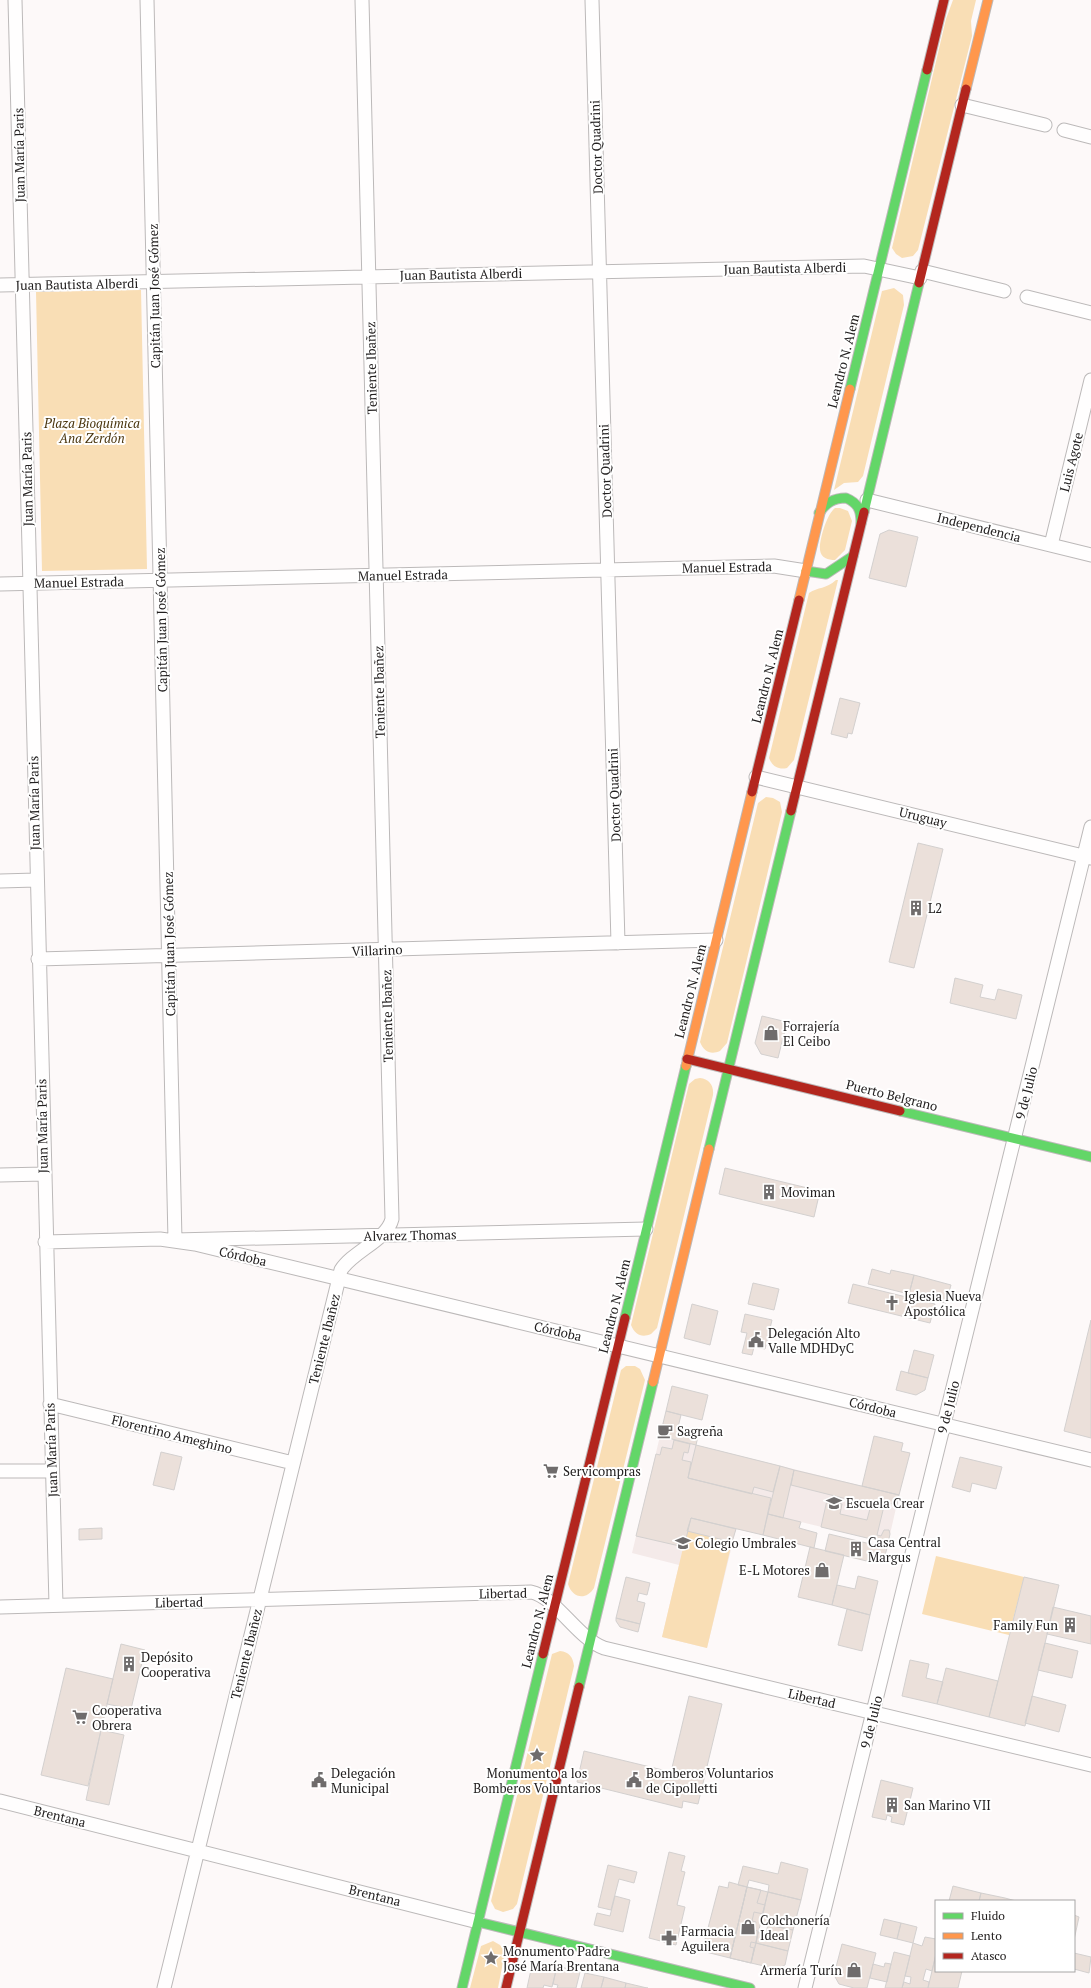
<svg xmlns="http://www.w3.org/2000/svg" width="1091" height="1988" viewBox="0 0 1091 1988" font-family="'PT Serif',serif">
  <rect width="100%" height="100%" fill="#fdf9f9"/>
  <path fill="#f4eae9" d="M660,1436L899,1495L888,1543L768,1514L763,1535L736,1529L707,1648L662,1637L679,1565L632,1553Z"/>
  <path fill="#f9deb5" d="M953,0H976L971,21L972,36L918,250L913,256L902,258L896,254L892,248L946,19Z
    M894,288L903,295L904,305L863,476L858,482L844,483L834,490L882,291Z
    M141,290L147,569L42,571L36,292Z
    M835,508H840L848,511L852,521L845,550L835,560C828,560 821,558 820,550C819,540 827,514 835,508Z
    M836,580H838L794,760L787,768C778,770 772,766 769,758L809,593C818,587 826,589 836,580Z
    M766,797L773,798L780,802L782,812L727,1043L720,1051C711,1055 704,1052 700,1042L758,803Z
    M700,1078C709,1079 714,1085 713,1095L657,1328L651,1334C642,1338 635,1335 631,1325L689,1084L695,1079Z
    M626,1366H635L640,1369L645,1380L594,1588C586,1601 572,1598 568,1584L621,1370Z
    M687,1531L732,1542L707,1648L662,1637Z
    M936,1556L1024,1577L1009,1635L922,1614Z
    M560,1651C569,1652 573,1657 574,1666L517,1904L513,1909L503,1912L495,1909L491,1901L552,1654Z
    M493,1941L500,1945L505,1952L498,1988H470L481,1946Z"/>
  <path fill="#ebe0da" stroke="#d3d0cf" d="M889,530L918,537L906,587L869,578L880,534Z
    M840,698L860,703L852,734L848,733L847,738L831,734Z
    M918,843L943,849L914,968L889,962Z
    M955,978L983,985L980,997L995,1000L998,989L1022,995L1016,1019L950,1003Z
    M762,1016L787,1022L778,1058L761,1054L755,1043Z
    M725,1168L820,1191L814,1217L719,1194Z
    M872,1269L890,1274L891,1270L914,1275L909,1294L868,1284Z
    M914,1275L951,1285L946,1303L909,1294Z
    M753,1283L779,1289L774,1310L748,1304Z
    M853,1284L935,1304L930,1323L848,1303Z
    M692,1304L718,1311L710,1345L684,1338Z
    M745,1314L772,1320L765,1349L754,1347L752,1355L742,1353L747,1333L741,1332Z
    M1091,1320V1438L1064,1431Z
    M914,1350L934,1355L928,1378L908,1373Z
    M901,1371L928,1378L925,1390L916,1395L896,1390Z
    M672,1386L708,1395L702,1420L666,1411Z
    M666,1411L681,1415L678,1427L699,1432L696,1445L660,1436Z
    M874,1436L903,1443L901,1451L910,1453L899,1495L862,1486Z
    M674,1440L690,1444L688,1453L684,1452L682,1460L691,1462L688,1478L771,1498L763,1535L691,1518L684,1547L636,1536L656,1454L660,1455L662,1447L672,1449Z
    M696,1445L780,1466L773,1492L754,1487L752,1494L688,1478Z
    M161,1452L182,1457L174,1490L153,1485Z
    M960,1457L1002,1467L996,1489L972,1483L970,1492L952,1487Z
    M780,1466L794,1470L783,1518L768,1514Z
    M794,1470L899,1495L897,1505L885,1502L877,1535L881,1536L884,1530H889L890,1534L888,1543L821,1527L827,1500L842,1504L840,1514L867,1520L871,1505L791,1485Z
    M768,1514L801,1522L799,1528L817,1533L814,1548L763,1535Z
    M691,1518L736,1529L732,1542L687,1531Z
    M102,1528V1539L79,1540V1529Z
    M829,1534L887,1548L884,1559L876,1557L875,1563L825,1551Z
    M810,1547L844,1555L832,1605L798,1597Z
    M858,1576L878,1581L870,1615L832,1605L837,1585L855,1589Z
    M626,1577L650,1583L647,1595L639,1593L637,1601L645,1603L640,1624L616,1618Z
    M1024,1577L1059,1585L1025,1726L989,1717Z
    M1053,1607L1091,1616V1644L1047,1634Z
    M847,1609L870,1615L862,1651L838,1645Z
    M616,1618L640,1624L638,1632L620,1627L616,1621Z
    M1045,1643L1078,1651L1072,1678L1038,1670Z
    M121,1644L145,1650L131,1709L107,1704Z
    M910,1660L929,1664L926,1678L943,1682L937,1704L902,1696Z
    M66,1668L113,1679L88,1786L41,1775Z
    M946,1668L998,1681L989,1717L937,1704Z
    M689,1696L722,1704L698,1804L683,1801L682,1808L577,1782L584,1751L671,1772Z
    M1032,1696L1066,1705L1059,1732L1025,1723Z
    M101,1730L124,1735L109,1805L86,1800Z
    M881,1780L913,1788L904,1825L891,1822L892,1817L887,1815L886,1820L872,1817Z
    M669,1852L685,1856L681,1871L685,1872L677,1905L685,1907L676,1945L649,1938Z
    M781,1862L808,1869L801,1900L768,1892L769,1885L749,1880L747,1887L738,1885L743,1866L778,1874Z
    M608,1865L637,1872L634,1883L619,1879L611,1910L598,1907Z
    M729,1882L747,1887L730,1958L702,1951L719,1886L728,1888Z
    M953,1886L981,1893L979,1901H949Z
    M747,1887L761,1890L757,1903L765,1905L763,1914L754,1912L752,1921L756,1922L754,1930L758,1931L756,1943L751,1942L750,1947L754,1948L751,1963L730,1958Z
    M747,1887L768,1892L751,1963L730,1958Z
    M768,1892L801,1900L793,1930L760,1923Z
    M981,1893L1005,1898L1016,1901H979Z
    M615,1896L630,1900L623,1932L594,1925L597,1913L610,1916Z
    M1074,1915L1079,1917L1074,1940Z
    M884,1919L901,1923L897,1939L880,1935Z
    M901,1923L917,1927L913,1943L897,1939Z
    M768,1925L793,1930L788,1951L756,1943L758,1931L766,1933Z
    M925,1937L936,1939V1954L932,1971L926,1969L923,1980L929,1982L928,1988H902L904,1982L910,1984L911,1977L905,1976L913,1943L922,1946Z
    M756,1943L788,1951L785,1965L777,1969L751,1963Z
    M842,1944L876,1953L867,1988H854L839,1984L834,1975Z
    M894,1952L910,1956L902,1988H885Z
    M1074,1953L1091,1957L1089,1973L1074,1969Z
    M936,1954V1971H962L958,1988H928Z
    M539,1962L557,1966L552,1987L544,1985L543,1988H527L532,1965Z
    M885,1963L891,1964L887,1982L870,1978L873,1964L884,1967Z
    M557,1966L580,1972L576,1988H557L558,1985L553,1984Z
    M585,1973L604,1977L601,1988H581Z
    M604,1977L626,1983L625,1988H601Z
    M626,1983L647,1988H648H625Z"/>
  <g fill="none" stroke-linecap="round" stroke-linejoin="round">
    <defs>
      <path id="street" d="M15,0L56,1605
        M147,0L175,1240L646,1229
        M592,0L618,943
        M962,105L1045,125
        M1064,130L1091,137
        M922,271L1004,291
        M0,285L864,266L920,278
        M1027,297L1091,313
        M867,500L1091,555
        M1051,545L1091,380
        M0,584L774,566L806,571
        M756,777L1091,858
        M0,881L36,880
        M38,959L716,940
        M0,1175L44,1174
        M45,1242L160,1239L195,1244L1091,1460
        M50,1404L293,1463
        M0,1471H52
        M0,1607L531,1592C556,1597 577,1638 604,1648L1091,1765
        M0,1801L478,1922
        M164,1988L341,1270C353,1251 387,1240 392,1219L362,0
        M805,1988L1091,827"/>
      <path id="fast" d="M850,389L927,70
        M864,512L919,283
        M819,513C826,503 833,498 846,498C858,503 861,510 861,523
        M806,571L826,574L853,556
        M900,1111L1091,1157
        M709,1149L791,811
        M625,1318L686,1066
        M579,1687L653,1382
        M478,1922L750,1988
        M462,1988L543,1654"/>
      <path id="slow" d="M966,89L988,0
        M799,600L850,389
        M686,1066L752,792
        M653,1382L709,1149"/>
      <path id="jam" d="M927,70L944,0
        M919,283L966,89
        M752,792L799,600
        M791,811L864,512
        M687,1059L900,1111
        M543,1654L625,1318
        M506,1988L579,1687"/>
    </defs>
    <use href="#street" stroke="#bcb9b9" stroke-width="15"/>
    <use href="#fast" stroke="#bcb9b9" stroke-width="11"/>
    <use href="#slow" stroke="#bcb9b9" stroke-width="11"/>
    <use href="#jam" stroke="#bcb9b9" stroke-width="11"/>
    <use href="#street" stroke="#fffefe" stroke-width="13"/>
    <use href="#fast" stroke="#63d668" stroke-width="9"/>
    <use href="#slow" stroke="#ff974d" stroke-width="9"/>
    <use href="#jam" stroke="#b3261e" stroke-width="9"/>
  </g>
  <defs>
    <symbol id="building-bare" viewBox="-9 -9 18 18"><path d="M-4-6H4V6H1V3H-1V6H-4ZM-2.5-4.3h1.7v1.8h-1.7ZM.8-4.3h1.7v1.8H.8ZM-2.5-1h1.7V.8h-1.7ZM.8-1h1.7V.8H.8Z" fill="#6f6c6c" stroke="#fff" stroke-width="2.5" paint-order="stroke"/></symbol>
    <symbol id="shop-bare" viewBox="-9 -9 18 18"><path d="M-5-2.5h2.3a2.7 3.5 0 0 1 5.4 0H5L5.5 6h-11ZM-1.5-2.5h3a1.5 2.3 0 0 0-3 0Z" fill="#6f6c6c" stroke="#fff" stroke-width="2.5" paint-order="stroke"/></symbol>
    <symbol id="church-bare" viewBox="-9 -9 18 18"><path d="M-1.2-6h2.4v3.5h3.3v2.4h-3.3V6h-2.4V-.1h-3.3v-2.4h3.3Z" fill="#6f6c6c" stroke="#fff" stroke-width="2.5" paint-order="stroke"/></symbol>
    <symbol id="civic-bare" viewBox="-9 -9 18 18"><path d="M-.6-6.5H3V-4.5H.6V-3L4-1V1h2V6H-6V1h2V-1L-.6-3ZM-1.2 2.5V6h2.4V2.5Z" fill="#6f6c6c" stroke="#fff" stroke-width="2.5" paint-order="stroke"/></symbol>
    <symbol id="cafe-bare" viewBox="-9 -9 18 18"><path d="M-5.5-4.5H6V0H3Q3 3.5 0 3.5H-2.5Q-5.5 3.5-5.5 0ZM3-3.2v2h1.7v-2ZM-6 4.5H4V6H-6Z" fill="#6f6c6c" stroke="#fff" stroke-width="2.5" paint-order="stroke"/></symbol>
    <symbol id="supermarket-bare" viewBox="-9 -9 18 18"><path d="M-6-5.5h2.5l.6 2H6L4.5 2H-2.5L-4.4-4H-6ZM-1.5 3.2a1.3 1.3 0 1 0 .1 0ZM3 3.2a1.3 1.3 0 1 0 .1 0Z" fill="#6f6c6c" stroke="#fff" stroke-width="2.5" paint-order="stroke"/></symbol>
    <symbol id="school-bare" viewBox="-9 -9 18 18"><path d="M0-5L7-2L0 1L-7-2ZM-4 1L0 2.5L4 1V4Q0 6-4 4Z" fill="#6f6c6c" stroke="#fff" stroke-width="2.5" paint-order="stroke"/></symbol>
    <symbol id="sight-bare" viewBox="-9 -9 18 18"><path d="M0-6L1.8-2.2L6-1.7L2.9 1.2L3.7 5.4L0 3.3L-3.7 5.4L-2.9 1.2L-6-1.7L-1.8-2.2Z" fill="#6f6c6c" stroke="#fff" stroke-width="2.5" paint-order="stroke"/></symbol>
    <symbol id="pharmacy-bare" viewBox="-9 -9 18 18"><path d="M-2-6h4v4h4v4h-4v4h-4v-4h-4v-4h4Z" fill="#6f6c6c" stroke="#fff" stroke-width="2.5" paint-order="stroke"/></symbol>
  </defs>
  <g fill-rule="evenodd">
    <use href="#building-bare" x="905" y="897" width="22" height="22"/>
    <use href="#shop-bare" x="760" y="1022" width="22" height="22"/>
    <use href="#building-bare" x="758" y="1181" width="22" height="22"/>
    <use href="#church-bare" x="881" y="1292" width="22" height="22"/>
    <use href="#civic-bare" x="745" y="1329" width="22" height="22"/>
    <use href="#cafe-bare" x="654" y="1420" width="22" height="22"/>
    <use href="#supermarket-bare" x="540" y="1460" width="22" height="22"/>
    <use href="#school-bare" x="823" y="1492" width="22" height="22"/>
    <use href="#school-bare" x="672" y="1532" width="22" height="22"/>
    <use href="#building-bare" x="845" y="1538" width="22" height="22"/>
    <use href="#shop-bare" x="811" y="1559" width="22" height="22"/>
    <use href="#building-bare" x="1059" y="1614" width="22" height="22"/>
    <use href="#building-bare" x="118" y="1653" width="22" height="22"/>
    <use href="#supermarket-bare" x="69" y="1706" width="22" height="22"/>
    <use href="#sight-bare" x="526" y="1744" width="22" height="22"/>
    <use href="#civic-bare" x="308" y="1769" width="22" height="22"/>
    <use href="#civic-bare" x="623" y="1769" width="22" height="22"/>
    <use href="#building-bare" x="881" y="1794" width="22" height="22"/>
    <use href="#shop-bare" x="737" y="1916" width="22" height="22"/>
    <use href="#pharmacy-bare" x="658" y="1927" width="22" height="22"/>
    <use href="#sight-bare" x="480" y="1947" width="22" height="22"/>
    <use href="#shop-bare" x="843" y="1959" width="22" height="22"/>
  </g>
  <g text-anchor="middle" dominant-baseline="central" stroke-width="4" stroke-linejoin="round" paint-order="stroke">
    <g font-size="13" fill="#232020" stroke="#fff">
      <text transform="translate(596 147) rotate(-92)">Doctor Quadrini</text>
      <text transform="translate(19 155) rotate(-91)">Juan María Paris</text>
      <text transform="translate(785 268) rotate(-1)">Juan Bautista Alberdi</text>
      <text transform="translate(461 274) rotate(-1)">Juan Bautista Alberdi</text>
      <text transform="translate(77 284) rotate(-1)">Juan Bautista Alberdi</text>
      <text transform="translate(154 296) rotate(-91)">Capitán Juan José Gómez</text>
      <text transform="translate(843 361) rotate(-76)">Leandro N. Alem</text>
      <text transform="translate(371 368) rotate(-91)">Teniente Ibañez</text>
      <text transform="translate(1071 462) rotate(-76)">Luis Agote</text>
      <text transform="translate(605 471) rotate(-92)">Doctor Quadrini</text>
      <text transform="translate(27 479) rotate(-91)">Juan María Paris</text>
      <text transform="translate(979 527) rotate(14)">Independencia</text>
      <text transform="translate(727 567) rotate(-1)">Manuel Estrada</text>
      <text transform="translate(403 575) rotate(-1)">Manuel Estrada</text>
      <text transform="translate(79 582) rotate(-1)">Manuel Estrada</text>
      <text transform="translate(161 620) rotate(-91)">Capitán Juan José Gómez</text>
      <text transform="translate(767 676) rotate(-76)">Leandro N. Alem</text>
      <text transform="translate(379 692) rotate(-91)">Teniente Ibañez</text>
      <text transform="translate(614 795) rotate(-92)">Doctor Quadrini</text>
      <text transform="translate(34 803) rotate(-91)">Juan María Paris</text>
      <text transform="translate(923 817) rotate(14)">Uruguay</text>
      <text transform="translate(169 944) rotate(-91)">Capitán Juan José Gómez</text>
      <text transform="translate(377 950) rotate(-2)">Villarino</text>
      <text transform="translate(690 991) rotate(-76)">Leandro N. Alem</text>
      <text transform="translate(387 1016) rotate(-91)">Teniente Ibañez</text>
      <text transform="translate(1026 1093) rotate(-76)">9 de Julio</text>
      <text transform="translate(892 1095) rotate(14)">Puerto Belgrano</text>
      <text transform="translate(42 1126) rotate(-91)">Juan María Paris</text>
      <text transform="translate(410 1235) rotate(-1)">Alvarez Thomas</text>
      <text transform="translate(243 1256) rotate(13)">Córdoba</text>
      <text transform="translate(614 1306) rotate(-76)">Leandro N. Alem</text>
      <text transform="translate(558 1331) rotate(13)">Córdoba</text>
      <text transform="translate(324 1339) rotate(-76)">Teniente Ibañez</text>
      <text transform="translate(873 1407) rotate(14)">Córdoba</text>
      <text transform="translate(948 1407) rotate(-76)">9 de Julio</text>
      <text transform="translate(172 1434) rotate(14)">Florentino Ameghino</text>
      <text transform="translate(51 1450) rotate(-92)">Juan María Paris</text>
      <text transform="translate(503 1593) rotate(-1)">Libertad</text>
      <text transform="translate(179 1602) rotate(-1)">Libertad</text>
      <text transform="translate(537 1621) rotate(-76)">Leandro N. Alem</text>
      <text transform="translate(246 1654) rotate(-76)">Teniente Ibañez</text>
      <text transform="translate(812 1698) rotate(13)">Libertad</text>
      <text transform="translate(871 1722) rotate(-76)">9 de Julio</text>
      <text transform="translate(60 1816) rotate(14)">Brentana</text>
      <text transform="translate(375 1895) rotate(14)">Brentana</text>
    </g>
    <g font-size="13" font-style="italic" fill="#49340c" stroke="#fff">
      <text x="92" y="423">Plaza Bioquímica<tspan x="92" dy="15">Ana Zerdón</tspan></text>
    </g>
    <g font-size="13" fill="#232020" stroke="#fff" text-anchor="start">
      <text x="928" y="908">L2</text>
      <text x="783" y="1026">Forrajería<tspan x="783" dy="15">El Ceibo</tspan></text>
      <text x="781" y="1192">Moviman</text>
      <text x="904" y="1296">Iglesia Nueva<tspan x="904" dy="15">Apostólica</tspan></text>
      <text x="768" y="1333">Delegación Alto<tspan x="768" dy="15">Valle MDHDyC</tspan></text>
      <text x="677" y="1431">Sagreña</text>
      <text x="563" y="1471">Servicompras</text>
      <text x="846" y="1503">Escuela Crear</text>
      <text x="868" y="1542">Casa Central<tspan x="868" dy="15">Margus</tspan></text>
      <text x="695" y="1543">Colegio Umbrales</text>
      <text x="810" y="1570" text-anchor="end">E-L Motores</text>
      <text x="1058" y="1625" text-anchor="end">Family Fun</text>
      <text x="141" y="1657">Depósito<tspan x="141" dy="15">Cooperativa</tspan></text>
      <text x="92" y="1710">Cooperativa<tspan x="92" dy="15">Obrera</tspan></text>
      <text x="331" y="1773">Delegación<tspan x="331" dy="15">Municipal</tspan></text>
      <text x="537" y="1773" text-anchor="middle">Monumento a los<tspan x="537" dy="15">Bomberos Voluntarios</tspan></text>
      <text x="646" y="1773">Bomberos Voluntarios<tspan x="646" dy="15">de Cipolletti</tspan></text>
      <text x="904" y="1805">San Marino VII</text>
      <text x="760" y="1920">Colchonería<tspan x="760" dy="15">Ideal</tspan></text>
      <text x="681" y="1931">Farmacia<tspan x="681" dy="15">Aguilera</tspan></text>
      <text x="503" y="1951">Monumento Padre<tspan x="503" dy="15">José María Brentana</tspan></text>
      <text x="842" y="1970" text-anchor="end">Armería Turín</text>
    </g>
  </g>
  <rect x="935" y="1900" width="140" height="72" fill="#ffffff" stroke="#a7a6a6"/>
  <rect x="943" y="1913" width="20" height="6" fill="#63d668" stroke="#a7a6a6"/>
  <text x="971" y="1920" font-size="12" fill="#232020">Fluido</text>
  <rect x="943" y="1933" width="20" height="6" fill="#ff974d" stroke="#a7a6a6"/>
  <text x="971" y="1940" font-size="12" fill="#232020">Lento</text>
  <rect x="943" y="1953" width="20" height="6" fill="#b3261e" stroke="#a7a6a6"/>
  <text x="971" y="1960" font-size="12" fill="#232020">Atasco</text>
</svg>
